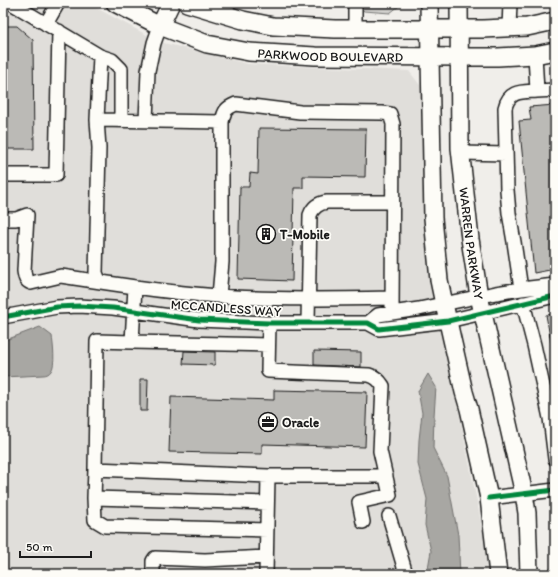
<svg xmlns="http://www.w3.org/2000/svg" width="558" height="577" viewBox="0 0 558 577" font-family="Itim,sans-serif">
  <rect width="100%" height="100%" fill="#f0eeea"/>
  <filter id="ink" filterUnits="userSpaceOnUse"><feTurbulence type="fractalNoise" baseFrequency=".025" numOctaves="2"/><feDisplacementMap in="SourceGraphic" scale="8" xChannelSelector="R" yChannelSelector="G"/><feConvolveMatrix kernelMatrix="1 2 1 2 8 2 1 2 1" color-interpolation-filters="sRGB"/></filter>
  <g filter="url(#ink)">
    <path fill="#e0deda" d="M3,3H87L160,42L248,64L409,71L423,89L444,338L489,561V574H3Z"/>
    <path fill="#d0cfcc" stroke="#767674" d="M360,3H402L399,6L390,13L364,11L360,8Z"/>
    <path fill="#a8a7a3" stroke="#706f6d" d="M40,327L52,336C53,344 56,365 51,371C49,374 46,375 43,375L3,377V341Z
      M428,374L436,387L434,416L433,448L447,476L458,535L460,574H427L431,551L425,525L427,499L418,464L419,440L422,413L418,391Z"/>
    <path fill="#bbbab6" stroke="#1c1c1c" d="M3,26H17L33,40L34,149H3Z
      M555,105V269L534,273L519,121L531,120L529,107Z
      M259,128L366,129L365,177L303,176V188H294L292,281L238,279L240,187H249L250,173L258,174Z
      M555,314V342H551L546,315Z
      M184,351L215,352V365L183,364Z
      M314,351L361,352V367L314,365Z
      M140,379H148L147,411H140Z
      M274,390L367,392L365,447L262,444V454L169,452L171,397L274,400Z"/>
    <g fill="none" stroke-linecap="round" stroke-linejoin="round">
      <defs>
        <path id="minor" d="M11,3L100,56L97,120
          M355,3V29
          M46,24L58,3
          M509,28L510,3
          M100,56L112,60L121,69V120
          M537,91L555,90
          M146,121L148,71L154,43L160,26
          M461,153L506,154
          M3,175H56L59,31
          M3,219H16L27,215L24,271C25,277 25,281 31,283L61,276L101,282
          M135,287C163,291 190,294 218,296C276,300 334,299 392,298
          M521,289L514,242L509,213L507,190L505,108C509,90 522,92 537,91L535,55
          M219,296L222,262V122
          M523,303L534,345L550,418L555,459
          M3,317L57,307L79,306L113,308L199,320L269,323H368L379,329L448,321L555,296
          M308,322L310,215C313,207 319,203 327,202H392
          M269,323L268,371L369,375C376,377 379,380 383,386L380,451L390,495L359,502L363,522
          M368,323L378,315L419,309L496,293L521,289L555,285
          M132,342L268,345
          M95,469L94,498L267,503
          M268,476H386
          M94,498L95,520L105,526L267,530
          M489,498L555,490
          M389,516L406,574
          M153,574V561L155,558L205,560L266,557
          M266,574L268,476L95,469L97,341L132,342L135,287L101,282L98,278L96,273L99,148L97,120L222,122C224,111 226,108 236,104L300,112L382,113L390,114L393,124L392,313"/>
        <g id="major">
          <path id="s1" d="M115,3L160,26L207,44L249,52L315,56L460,57H498L535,55L555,51"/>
          <path d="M187,3L243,20L273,26L335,29H483L527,27L555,21"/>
          <path d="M429,3L433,218L439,280L444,304L464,392L469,409L489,498L498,574"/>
          <path id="s2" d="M459,3L460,148L470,239L479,296L524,494L527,513L529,574"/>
          <path d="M160,26L171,3"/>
        </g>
      </defs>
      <use href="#minor" stroke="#1c1c1c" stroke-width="16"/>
      <use href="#major" stroke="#1c1c1c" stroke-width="20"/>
      <use href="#minor" stroke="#fdfcf7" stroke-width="13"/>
      <use href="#major" stroke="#fdfcf7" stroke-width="17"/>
      <defs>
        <path id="cycleway" d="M3,317L57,307L79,306L113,308L199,320L269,323H368L379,329L448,321L555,296
          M489,498L555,490"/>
      </defs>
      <use href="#cycleway" stroke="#fdfcf7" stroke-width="8"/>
      <use href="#cycleway" stroke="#00873e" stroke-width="5"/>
    </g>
  </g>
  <defs>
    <symbol id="building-ring" viewBox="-11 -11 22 22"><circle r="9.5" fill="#fdfcf7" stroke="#1c1c1c" stroke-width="1.5"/><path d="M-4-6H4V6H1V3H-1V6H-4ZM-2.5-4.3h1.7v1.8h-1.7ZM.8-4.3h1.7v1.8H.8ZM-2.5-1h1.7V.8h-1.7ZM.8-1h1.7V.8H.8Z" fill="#1c1c1c"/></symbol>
    <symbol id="office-ring" viewBox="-11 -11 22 22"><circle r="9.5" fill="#fdfcf7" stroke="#1c1c1c" stroke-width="1.5"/><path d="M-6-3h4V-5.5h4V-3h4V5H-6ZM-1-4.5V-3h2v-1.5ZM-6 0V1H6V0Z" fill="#1c1c1c"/></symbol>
  </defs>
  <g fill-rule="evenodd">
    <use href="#building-ring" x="255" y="223" width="22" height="22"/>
    <use href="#office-ring" x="257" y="411" width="22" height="22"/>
  </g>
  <g text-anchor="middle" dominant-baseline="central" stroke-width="3.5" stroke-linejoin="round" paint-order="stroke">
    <g font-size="13" fill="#1c1c1c" stroke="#fdfcf7">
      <text stroke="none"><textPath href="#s1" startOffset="225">PARKWOOD BOULEVARD</textPath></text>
      <text stroke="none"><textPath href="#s2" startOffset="241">WARREN PARKWAY</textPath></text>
      <text transform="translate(226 308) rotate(4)">MCCANDLESS WAY</text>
    </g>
    <g font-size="13" font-weight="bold" fill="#1c1c1c" stroke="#fdfcf7" text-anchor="start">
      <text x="280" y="234">T-Mobile</text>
      <text x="282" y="422">Oracle</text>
    </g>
  </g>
  <rect width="558" height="577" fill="none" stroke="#fdfcf7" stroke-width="16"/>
  <rect x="8" y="8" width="542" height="561" fill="none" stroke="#1c1c1c" stroke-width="1.5" filter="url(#ink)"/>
  <path d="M20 551v6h71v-6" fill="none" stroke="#1c1c1c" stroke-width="2"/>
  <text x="26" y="551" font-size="12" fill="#1c1c1c" stroke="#fdfcf7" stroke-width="3" paint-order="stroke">50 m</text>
</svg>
